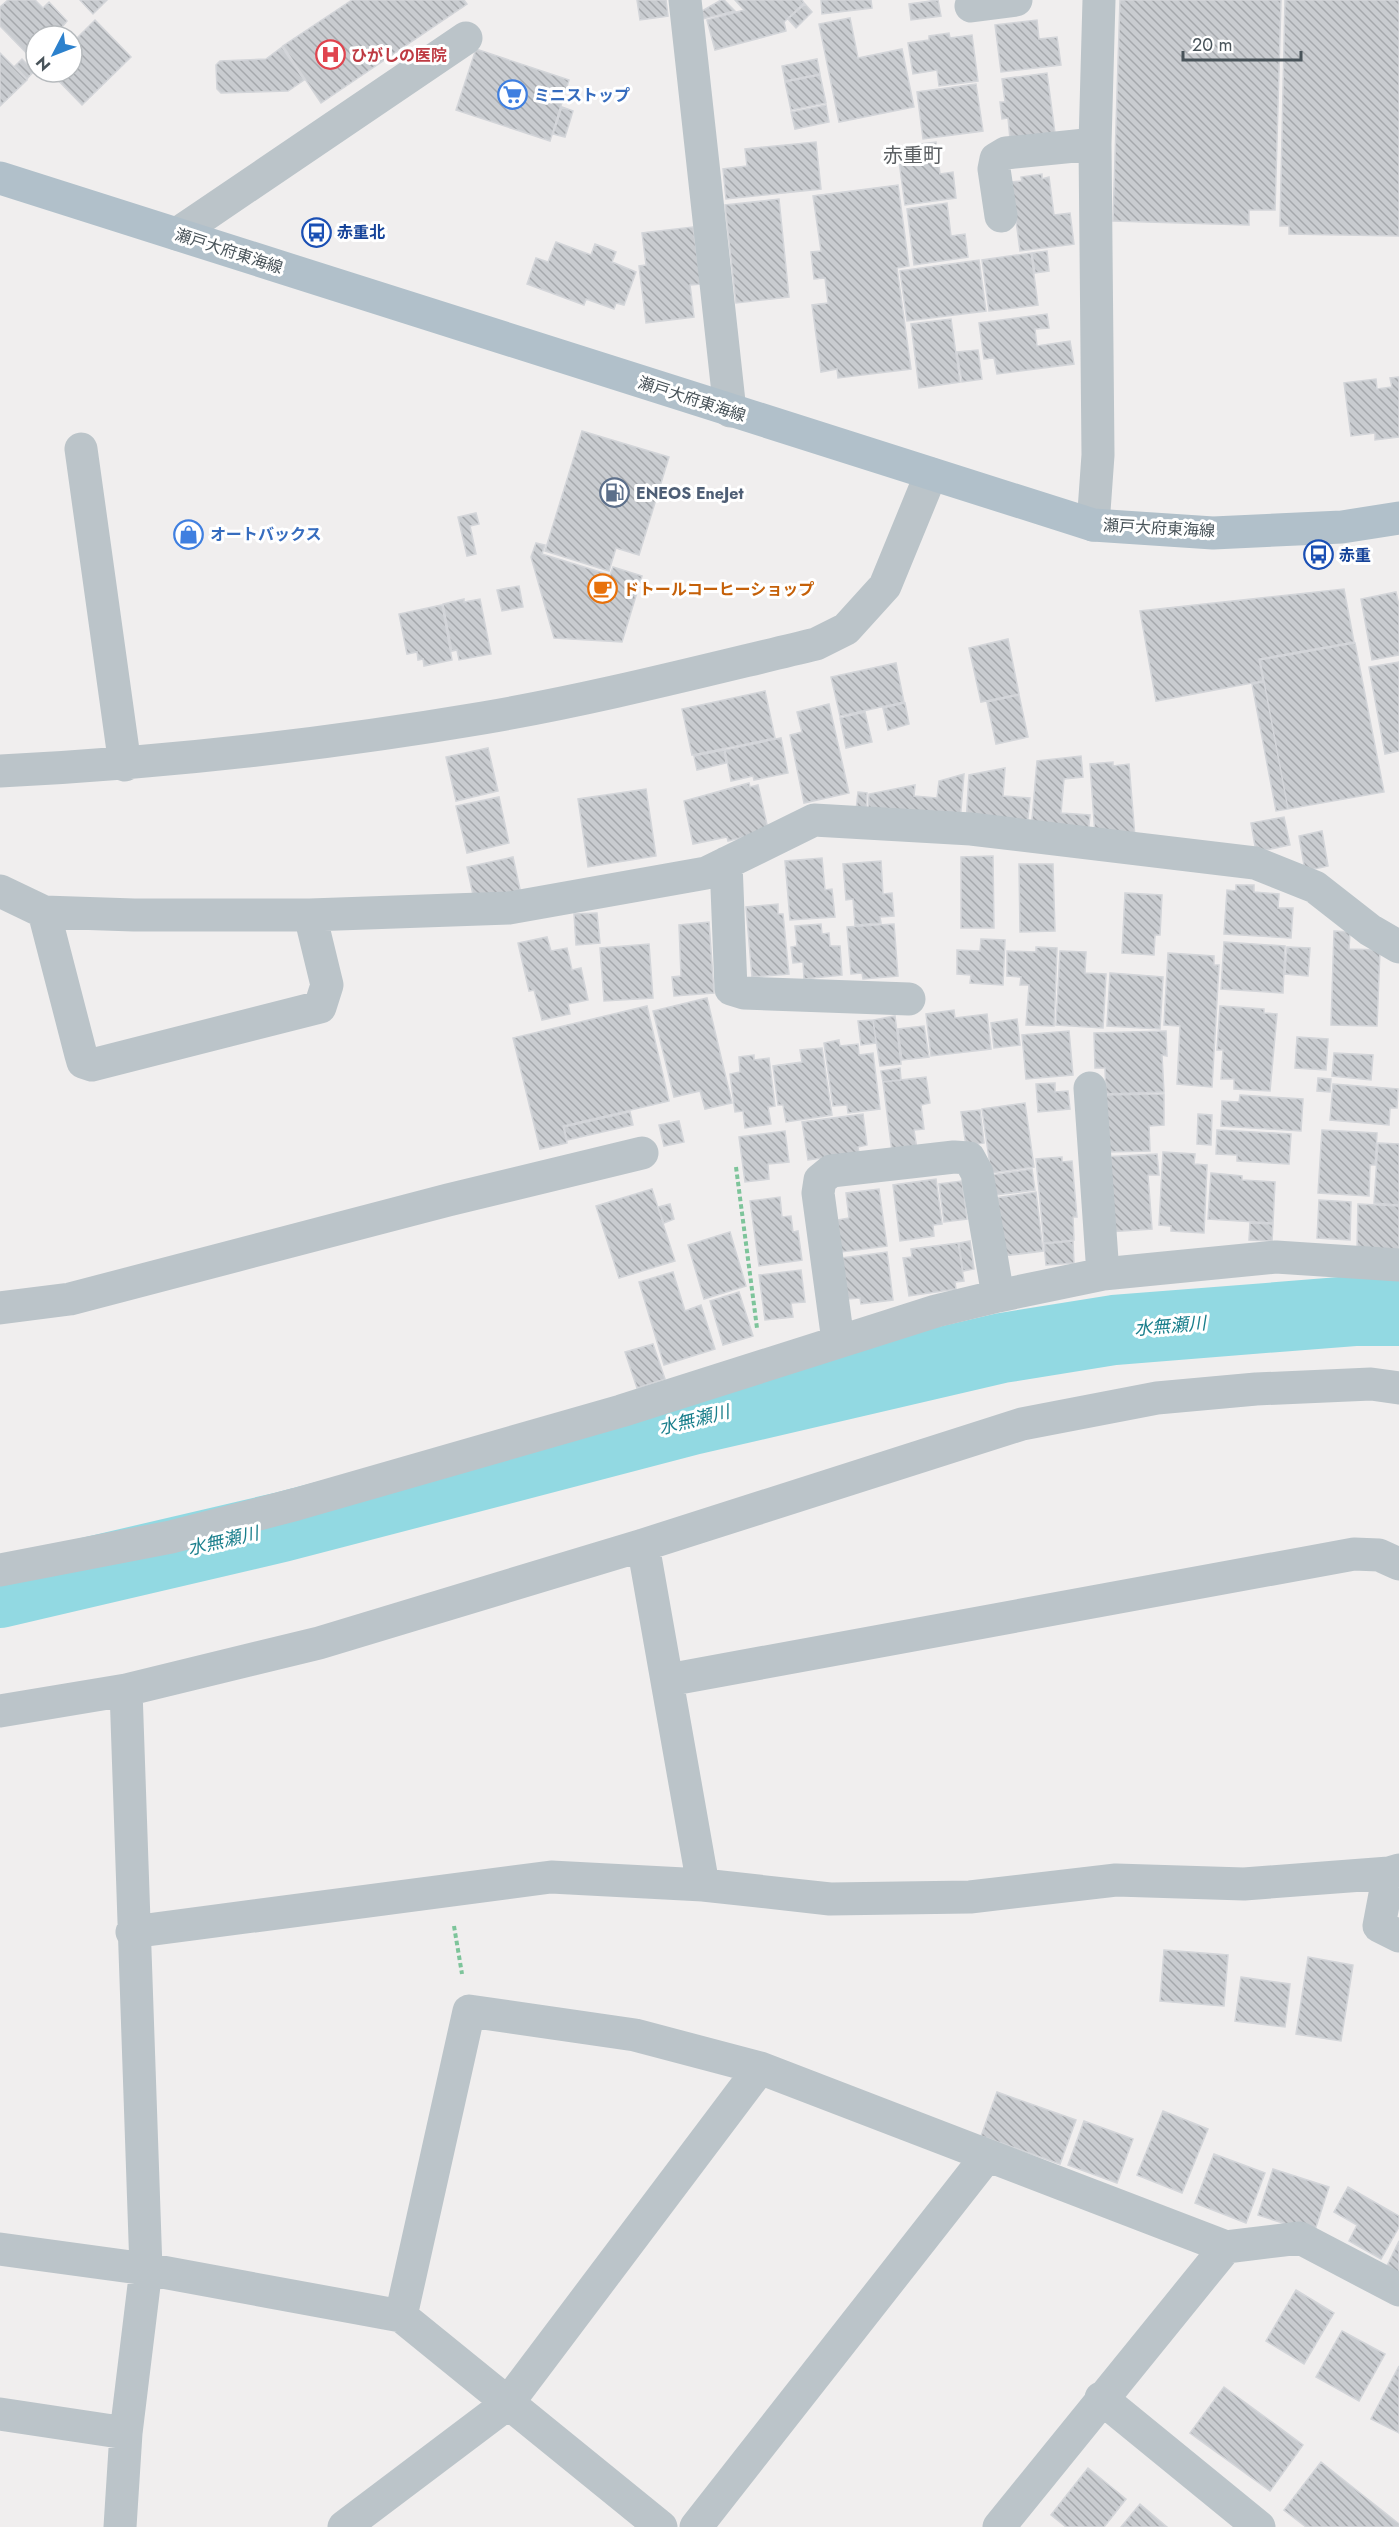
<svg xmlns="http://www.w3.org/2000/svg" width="1399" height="2527" viewBox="0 0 1399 2527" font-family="Jost,'Noto Sans JP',sans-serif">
  <defs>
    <pattern id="building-back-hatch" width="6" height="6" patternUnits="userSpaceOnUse" patternTransform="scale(1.5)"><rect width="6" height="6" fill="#c9ccd0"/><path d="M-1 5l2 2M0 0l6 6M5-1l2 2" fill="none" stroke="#a5a8ac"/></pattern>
  </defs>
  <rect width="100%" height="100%" fill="#f0eeee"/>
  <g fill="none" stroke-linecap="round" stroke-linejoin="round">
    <path stroke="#92d9e2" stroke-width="70" d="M0,1593L282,1527L692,1420L1002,1348L1114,1330L1354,1311H1399"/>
  </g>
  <path fill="url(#building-back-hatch)" stroke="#d3d5d9" stroke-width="1.5" d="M8,0H35L43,8L49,2L67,21L62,27L70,36H36V63L0,26V7Z
    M80,0H107L93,14Z
    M352,0H464L467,4L321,103L283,46Z
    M637,0H666L668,16L640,20Z
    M721,0H724L735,11L702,19L700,12Z
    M735,0H802L804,3L784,22L786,31L715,50L707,20L744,10Z
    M821,0H871L872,8L822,14Z
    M938,0L941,16L911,20L909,4Z
    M1120,0H1281L1275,210H1249V225L1113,221Z
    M1285,0H1399V236L1289,234V226H1280Z
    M805,4L812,12L796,28L788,19Z
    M850,18L858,58L902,49L914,107L839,122L819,24Z
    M95,20L131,57L82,105L50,72H72V43Z
    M1037,20L1039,39L1057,37L1061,65L1001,72L995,25Z
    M949,33L950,38L972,35L978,81L939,86L937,70L913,74L908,43L929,40V36Z
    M282,47L304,80L288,91L221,93L217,89L216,65L220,61L266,59Z
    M476,49L569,80L550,141L456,110Z
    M0,53L27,80L0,106Z
    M22,59L34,71L27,79L15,66Z
    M817,59L820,74L785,81L782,66Z
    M1047,73L1055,133L1010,139L1008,118L1002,119L1000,102H1005L1002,79Z
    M820,75L826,103L791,110L785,82Z
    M976,84L983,131L923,139L917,92Z
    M826,105L829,122L795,129L791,112Z
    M562,107L573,111L565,137L553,134Z
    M816,142L821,189L726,199L723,169L747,166L745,149Z
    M936,142L940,174L953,172L956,198L905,205L897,147Z
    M1042,174V179L1049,177L1054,215L1070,213L1074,244L1020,251L1011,182L1022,181L1021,177Z
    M898,185L909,266L897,268L911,369L838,378L837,369L821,372L812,305L828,303L825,278L814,279L811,252L821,251L813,196Z
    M779,199L789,297L736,303L725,205Z
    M947,203L951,236L965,234L968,257L914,265L907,209Z
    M693,227L701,284L690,285L694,317L646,323L639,266L646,265L642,233Z
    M556,242L591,255L595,244L616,252L612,262L636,272L624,305L616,303L614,309L586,299L584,305L527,284L536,258L548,262Z
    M1047,251L1049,271L1035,273L1032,253Z
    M1031,253L1038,305L989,311L982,260Z
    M979,260L986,311L907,321L900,271Z
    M1047,314L1049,328L1035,329L1037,346L1070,341L1074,364L997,374L994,358L984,359L979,323Z
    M951,319L960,382L919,388L911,324Z
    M978,350L982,379L962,382L957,352Z
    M1399,377V437L1375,440V433L1351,436L1344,383L1376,379L1377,389L1392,387L1390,378Z
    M582,431L669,457L639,555L616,548L609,571L545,551Z
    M476,513L479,524L470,526L476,554L467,556L458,517Z
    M536,543L545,545L542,554L610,575L613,567L642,576L622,642L554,638L531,557Z
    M519,586L523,607L502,611L497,590Z
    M1344,589L1354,642L1259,659L1263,681L1156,701L1140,611Z
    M1396,592L1399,605V655L1372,660L1361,599Z
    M464,599V602L480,599L491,654L459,660L457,650L452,651L443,604Z
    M442,605L452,660L424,666L423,659L418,660L417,652L407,654L399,614Z
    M1008,639L1019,694L981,702L969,648Z
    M1355,643L1384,792L1288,809L1260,660Z
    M1399,662V751L1385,754L1369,667Z
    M896,663L904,702L840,716L831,677Z
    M1264,682L1288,809L1276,811L1252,684Z
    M765,691L775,738L692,755L682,709Z
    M1019,695L1028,737L996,744L987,702Z
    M905,703L909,724L888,730L883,708Z
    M829,704L849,793L804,803L790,735L802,732L797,712Z
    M865,712L872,742L846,748L840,718Z
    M781,738L788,773L754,780L753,776L731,781L725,750Z
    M488,748L498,791L456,801L446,757Z
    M724,750L726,763L697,770L694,756Z
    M1081,756L1083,777L1064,779L1061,813L1090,815L1088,835L1031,831L1037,761Z
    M1113,762V766L1129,764L1135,837L1095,835L1090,764Z
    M1005,768L1003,796L1030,798L1027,828L966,823L969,775Z
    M964,774L960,822L868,815L869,794L915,785L914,796L937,798L939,781Z
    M749,783L750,787L758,785L768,829L760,833L728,841L727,837L693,844L684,801Z
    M646,789L656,856L588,867L578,799Z
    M858,792L867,793L866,812L856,811Z
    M499,797L509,843L467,853L456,806Z
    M1284,817L1290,845L1256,852L1251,823Z
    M1322,831L1328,866L1305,871L1299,836Z
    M993,856L994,928H961V857Z
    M513,857L521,894L475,904L467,867Z
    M822,858L825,890L832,889L835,917L790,920L785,861Z
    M881,861L883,894L892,893L894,916L880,917L881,923L855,925L853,899L846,900L843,864Z
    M1019,864H1053L1055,931L1020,932Z
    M1236,885H1254V892L1279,894L1278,908H1293L1291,938L1224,934L1227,890L1236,891Z
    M1125,893L1162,895L1160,935H1155L1154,955L1122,953Z
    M778,904V914H783L789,974L752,977L746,907Z
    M597,913L600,943L576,945L574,914Z
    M709,922L714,993L674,996L672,977L681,976L679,925Z
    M821,924L822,934L829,933L830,946H840L842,975L804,979L803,962L793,963L791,947L797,946L795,926Z
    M894,924L898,976L863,979L862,973L851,974L847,927Z
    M1334,931L1350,932L1349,949L1380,950L1377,1026L1331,1025Z
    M547,937L551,951L567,948L572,970L581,968L588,1000L568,1004L570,1014L542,1020L534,990L529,991L518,943Z
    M981,939L1005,940L1003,985L970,983L971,975L957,974V950L980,951Z
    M1224,942L1285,946L1283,993L1221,989Z
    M649,944L653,998L604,1001L600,948Z
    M1036,947L1057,948L1054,1026L1026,1025L1029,985H1020L1021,977L1007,976V951L1036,952Z
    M1287,947L1310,948L1308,976L1285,974Z
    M1060,951L1086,952L1085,973L1106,974L1103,1028L1056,1025Z
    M1168,953L1214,956V965H1219L1212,1087L1177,1084L1180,1026L1164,1025Z
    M1110,973L1163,977L1160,1029L1107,1026Z
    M707,998L732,1103L705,1109L700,1091L674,1097L653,1011Z
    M647,1006L669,1101L563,1126L567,1143L540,1149L513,1038Z
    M1220,1006L1264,1009V1013L1277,1014L1270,1091L1234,1089V1079H1221L1223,1050H1217Z
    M954,1010L955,1018L987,1014L991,1049L931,1056L926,1014Z
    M895,1016L901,1064L880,1066L873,1020Z
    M1017,1019L1020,1045L994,1048L991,1023Z
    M873,1020L876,1043L861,1045L858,1021Z
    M924,1026L929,1057L902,1060L898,1029Z
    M1069,1031L1073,1075L1026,1079L1022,1035Z
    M1166,1031L1167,1056L1162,1055L1164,1092L1106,1094L1105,1068H1095L1094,1033Z
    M1297,1037L1328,1039L1326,1070L1295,1068Z
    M839,1040L840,1046L858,1044L859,1055L873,1053L880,1109L848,1113L847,1105L833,1106L824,1043Z
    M822,1048L832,1115L786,1122L783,1105H778L773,1066L802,1062L800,1050Z
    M1334,1053L1373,1055L1371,1080L1332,1076Z
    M754,1055V1060L769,1058L775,1106L768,1107L771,1124L745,1128L743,1111L735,1112L730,1074L740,1072L739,1057Z
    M900,1068L901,1080L883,1082L881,1071Z
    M926,1077L930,1103L921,1105L924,1129L914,1130L917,1149L892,1152L883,1082Z
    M1318,1078L1331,1079L1330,1092L1317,1091Z
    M1055,1083V1092L1068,1091L1070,1109L1038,1112L1036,1084Z
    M1333,1084L1398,1089L1397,1108H1390L1389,1125L1330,1120Z
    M1164,1094V1125L1149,1126L1150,1151L1106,1152L1105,1095Z
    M1240,1095L1303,1099L1301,1131L1221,1126L1222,1101L1239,1102Z
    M1025,1103L1034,1167L991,1173L982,1109Z
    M980,1110L984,1143L966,1146L961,1112Z
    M630,1112L633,1125L567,1140L564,1127Z
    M863,1114L867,1145L858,1147L859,1153L808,1160L802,1122Z
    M1198,1114L1212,1115L1211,1145L1197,1144Z
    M679,1121L684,1142L664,1146L659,1125Z
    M1217,1130L1291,1134L1289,1164L1237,1161V1155L1216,1154Z
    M1322,1130L1377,1133L1375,1165H1370L1369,1196L1318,1193Z
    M785,1131L789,1162L768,1164L769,1179L745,1182L739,1137Z
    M1378,1143L1399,1144V1205L1374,1203Z
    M1163,1152L1195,1154L1194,1164L1207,1165L1204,1233L1171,1231V1226L1159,1225Z
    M1157,1154L1159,1175H1148L1152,1229L1108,1232L1103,1157Z
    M1062,1157V1162L1072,1161L1077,1217H1073L1074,1240L1044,1243L1036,1159Z
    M1032,1169L1035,1190L995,1195L992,1175Z
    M1211,1173L1242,1176V1180L1275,1182L1273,1223L1208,1219Z
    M936,1179L942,1224L933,1225L934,1236L900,1241L893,1185Z
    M962,1181L967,1219L944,1222L939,1184Z
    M652,1189L675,1261L619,1278L596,1206Z
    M879,1189L887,1246L841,1252L837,1220L849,1218L846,1193Z
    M1036,1192L1043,1251L1003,1256L995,1198Z
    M780,1197L782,1217L791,1216L793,1232L798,1231L802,1260L759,1266L750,1201Z
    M1319,1200L1351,1202L1350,1240L1317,1238Z
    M670,1204L674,1219L664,1223L658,1207Z
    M1358,1204L1399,1206V1252L1357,1250Z
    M1250,1223L1273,1224L1272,1241L1249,1240Z
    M730,1232L746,1286L704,1299L688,1245Z
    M970,1241L974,1269L963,1271L959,1243Z
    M1073,1241L1074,1263L1046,1265L1044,1244Z
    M958,1243L964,1281L955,1282L956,1289L909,1296L903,1258L912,1257L911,1249Z
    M887,1252L893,1300L861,1304L860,1298L848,1299L842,1258Z
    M801,1270L805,1302L791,1303L793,1317L765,1320L759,1275Z
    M673,1272L685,1311L701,1305L715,1349L664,1365L639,1282Z
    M739,1292L753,1336L723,1345L710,1301Z
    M653,1344L665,1379L637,1388L625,1352Z
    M1164,1950L1228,1955L1224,2006L1160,2001Z
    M1308,1957L1353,1965L1341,2041L1296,2034Z
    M1241,1977L1290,1984L1285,2027L1235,2021Z
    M997,2092L1076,2120L1060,2164L981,2136Z
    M1163,2111L1208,2129L1182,2193L1137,2175Z
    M1084,2121L1133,2139L1117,2183L1068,2165Z
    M1214,2154L1265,2173L1246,2223L1195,2203Z
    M1273,2169L1329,2187L1314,2233L1258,2215Z
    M1348,2187L1399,2216V2227L1381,2259L1349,2241L1357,2225L1334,2212Z
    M1399,2241V2278L1385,2270Z
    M1296,2290L1334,2313L1304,2364L1266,2341Z
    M1342,2331L1385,2354L1359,2401L1316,2377Z
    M1399,2366V2433L1371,2419Z
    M1224,2387L1303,2445L1270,2491L1190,2433Z
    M1321,2462L1399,2524V2527H1306L1284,2510Z
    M1088,2468L1126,2499L1104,2527H1066L1051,2515Z
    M1140,2504L1167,2527H1121Z"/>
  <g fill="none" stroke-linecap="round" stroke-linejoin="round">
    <path stroke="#7dc49a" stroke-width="4" stroke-dasharray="4.5 3" stroke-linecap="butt" d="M736,1167L757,1328
      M454,1926L462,1974"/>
    <path stroke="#bbc4c9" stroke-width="33" d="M685,0L730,411
      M971,6L1016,0
      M1001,216L994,169L996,159L1006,153L1095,144
      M177,234L466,38
      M81,449L125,765
      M1093,525L1098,455L1095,144L1099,0
      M0,771C162,763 323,745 483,718C595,699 706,670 816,644L846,629L885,586L931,474
      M726,863L731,989L744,993L909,999
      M0,891L44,912L134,915H310L509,908L706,873L814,820L971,829L1255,863L1315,887L1370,930L1399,947
      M44,912L81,1055L83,1062L92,1065L320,1007L327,985L310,915
      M1090,1088L1103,1274
      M0,1308L70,1299L448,1200L642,1153
      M838,1341L818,1193L820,1180L831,1171L954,1157L969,1158L977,1173L998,1296
      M643,1545L703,1885
      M0,1570L171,1537L297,1504L621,1411L936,1311L998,1296L1103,1274L1276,1257L1399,1265
      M668,1680L1354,1554L1379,1555L1399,1564
      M0,1711L126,1690L319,1643L643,1545L1022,1424L1157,1398L1256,1389L1371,1384L1399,1388
      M1389,1873L1379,1926L1399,1936
      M132,1932L551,1877L703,1885L830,1899L970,1897L1116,1880L1244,1884L1389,1873L1399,1870
      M1226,2247L1300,2238L1399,2290
      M0,2249L146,2269L401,2316
      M1101,2398L1259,2527
      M0,2414L126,2433
      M120,2527L126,2433L146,2269L126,1690
      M344,2527L507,2404L760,2068
      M661,2527L401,2316L469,2011L635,2035L760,2068L1226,2247L999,2527
      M696,2527L987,2156"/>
    <path stroke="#b1c0ca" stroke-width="33" d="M0,178L1093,525L1213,533L1342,527L1399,518"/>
  </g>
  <defs>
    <symbol id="hospital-ring" viewBox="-11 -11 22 22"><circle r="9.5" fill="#fff" stroke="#e0444e" stroke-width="1.5"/><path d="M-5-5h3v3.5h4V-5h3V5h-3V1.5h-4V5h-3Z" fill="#e0444e"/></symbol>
    <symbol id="supermarket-ring" viewBox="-11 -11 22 22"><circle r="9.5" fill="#fff" stroke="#3f7fe0" stroke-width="1.5"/><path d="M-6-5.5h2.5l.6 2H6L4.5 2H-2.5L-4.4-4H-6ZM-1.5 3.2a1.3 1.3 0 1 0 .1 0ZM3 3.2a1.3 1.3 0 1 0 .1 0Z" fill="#3f7fe0"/></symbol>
    <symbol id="bus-ring" viewBox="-11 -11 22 22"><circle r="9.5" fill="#fff" stroke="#1a4fb4" stroke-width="1.5"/><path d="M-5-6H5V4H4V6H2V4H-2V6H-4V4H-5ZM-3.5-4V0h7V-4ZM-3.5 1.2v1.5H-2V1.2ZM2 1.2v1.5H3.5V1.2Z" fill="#1a4fb4"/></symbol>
    <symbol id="fuel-ring" viewBox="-11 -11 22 22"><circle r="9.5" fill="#fff" stroke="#5c6f8a" stroke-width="1.5"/><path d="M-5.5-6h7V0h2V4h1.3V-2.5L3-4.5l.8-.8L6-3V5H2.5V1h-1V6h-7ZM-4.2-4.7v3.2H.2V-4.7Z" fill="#5c6f8a"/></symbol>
    <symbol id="shop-ring" viewBox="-11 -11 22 22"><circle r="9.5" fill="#fff" stroke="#3f7fe0" stroke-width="1.5"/><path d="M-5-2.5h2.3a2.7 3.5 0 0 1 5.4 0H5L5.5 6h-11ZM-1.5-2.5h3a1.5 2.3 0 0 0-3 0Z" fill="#3f7fe0"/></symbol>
    <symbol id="cafe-ring" viewBox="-11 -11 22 22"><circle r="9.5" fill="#fff" stroke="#e8710a" stroke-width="1.5"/><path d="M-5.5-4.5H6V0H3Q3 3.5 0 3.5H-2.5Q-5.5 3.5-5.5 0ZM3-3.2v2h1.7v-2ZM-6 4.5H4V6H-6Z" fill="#e8710a"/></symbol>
  </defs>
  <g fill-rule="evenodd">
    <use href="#hospital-ring" x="314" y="38" width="33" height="33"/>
    <use href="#supermarket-ring" x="496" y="78" width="33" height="33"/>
    <use href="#bus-ring" x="300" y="216" width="33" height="33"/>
    <use href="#fuel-ring" x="598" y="476" width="33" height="33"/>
    <use href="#shop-ring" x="172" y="518" width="33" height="33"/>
    <use href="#bus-ring" x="1302" y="538" width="33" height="33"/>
    <use href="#cafe-ring" x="586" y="572" width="33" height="33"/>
  </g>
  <g text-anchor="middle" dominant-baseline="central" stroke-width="6" stroke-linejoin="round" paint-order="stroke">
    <g font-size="16" font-weight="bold" fill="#be3a42" stroke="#fff" text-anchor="start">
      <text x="351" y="55">ひがしの医院</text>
    </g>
    <g font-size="16" font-weight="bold" fill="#366cbe" stroke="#fff" text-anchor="start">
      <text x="534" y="95">ミニストップ</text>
      <text x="210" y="534">オートバックス</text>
    </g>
    <g font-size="16" font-weight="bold" fill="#164399" stroke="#fff" text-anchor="start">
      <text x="337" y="232">赤重北</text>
      <text x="1339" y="555">赤重</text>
    </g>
    <g font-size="16" fill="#485359" stroke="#fff">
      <text transform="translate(229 251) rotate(18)">瀬戸大府東海線</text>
      <text transform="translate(692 399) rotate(18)">瀬戸大府東海線</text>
      <text transform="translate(1159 528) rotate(3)">瀬戸大府東海線</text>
    </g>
    <g font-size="16" font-weight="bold" fill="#4e5e75" stroke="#fff" text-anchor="start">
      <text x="636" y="493">ENEOS EneJet</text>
    </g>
    <g font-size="16" font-weight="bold" fill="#c56008" stroke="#fff" text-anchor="start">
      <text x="623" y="589">ドトールコーヒーショップ</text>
    </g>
    <g font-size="18" font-style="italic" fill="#1a7f8c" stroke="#fff">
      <text transform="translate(1170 1326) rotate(-5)">水無瀬川</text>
      <text transform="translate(694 1420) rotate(-14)">水無瀬川</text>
      <text transform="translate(223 1541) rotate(-13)">水無瀬川</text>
    </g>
    <g font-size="20" fill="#5b5f62" stroke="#fff">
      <text x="913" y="155">赤重町</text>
    </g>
  </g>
  <g transform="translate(54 54) rotate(228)"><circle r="28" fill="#ffffff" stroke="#b6babd" stroke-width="1.5"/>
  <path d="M0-4.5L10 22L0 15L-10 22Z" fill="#2c81cd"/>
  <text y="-9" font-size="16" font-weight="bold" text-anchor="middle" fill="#485359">N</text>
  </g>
  <path d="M1183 51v9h118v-9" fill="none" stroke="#485359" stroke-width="3"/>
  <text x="1192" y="51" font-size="18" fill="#485359" stroke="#ffffff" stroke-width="4.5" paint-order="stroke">20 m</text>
</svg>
